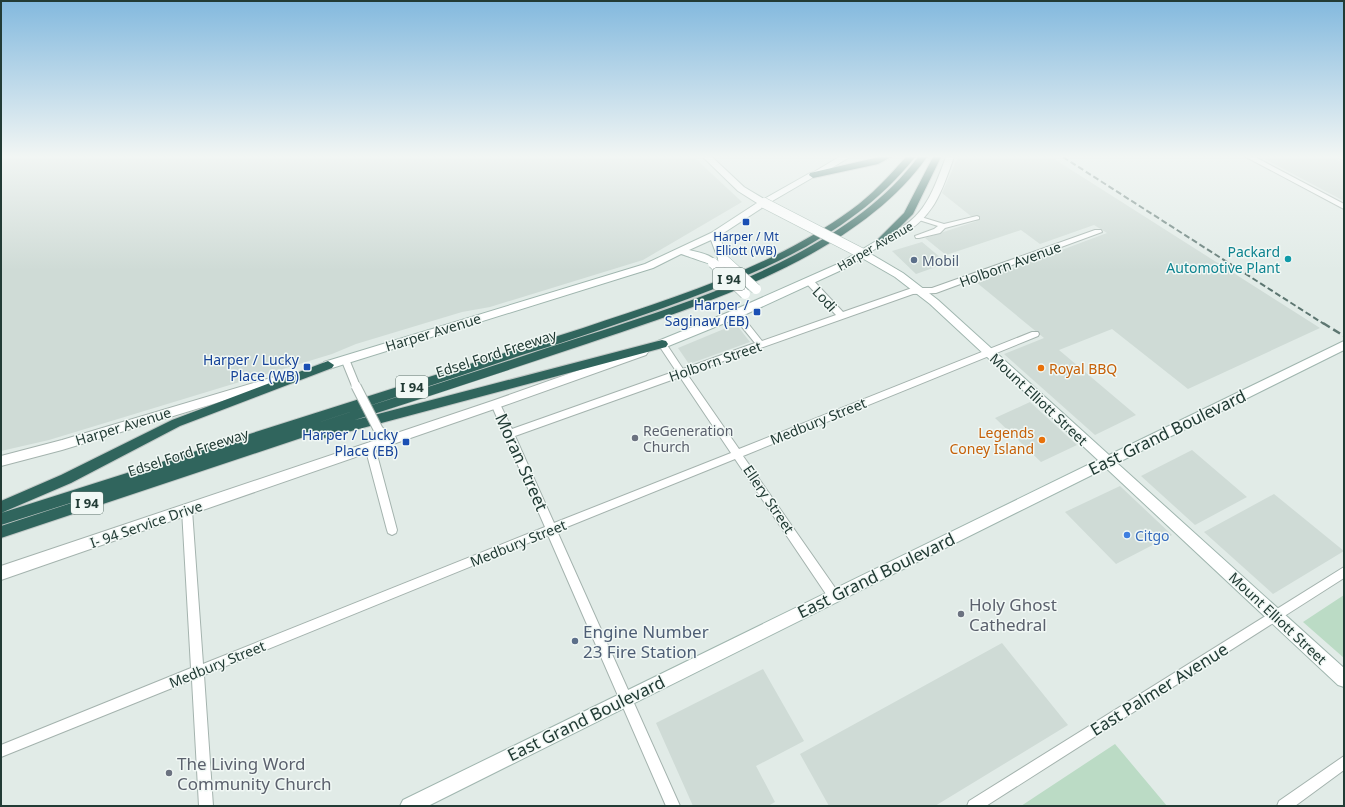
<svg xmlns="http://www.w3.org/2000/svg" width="1345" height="807" viewBox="0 0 1345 807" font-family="'Noto Sans',sans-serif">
  <rect width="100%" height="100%" fill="#e1ebe7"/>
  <path fill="#cfdbd6" d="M1,157H694L742,202L643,260L490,307L462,312L356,344L332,354L49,440L1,451Z
    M958,157H1051L1320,328L1188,389L1112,329L1059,350L1136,415L1095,435L1004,354L1044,338L976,282L1107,233L1094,225L1040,244L1021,230L946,255L925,238L977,221L942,193Z
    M1261,157H1332L1344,163V201Z
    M922,242L947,263L916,274L892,251Z
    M736,324L750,342L689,364L678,348Z
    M1030,402L1077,445L1041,462L995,418Z
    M1192,450L1247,497L1195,525L1141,476Z
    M1120,486L1172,535L1116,564L1065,512Z
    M1274,494L1344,551L1273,594L1204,532Z
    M1002,643L1068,725L935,806H829L800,754Z
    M763,669L804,741L756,766L775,802L768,806H693L656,723Z"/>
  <path fill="#bbdbc5" d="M1344,595V658L1303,622Z
    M1115,744L1167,806H1021Z"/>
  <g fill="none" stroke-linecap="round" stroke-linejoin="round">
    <defs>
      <path id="minor" d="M1246,157H1255L1344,204V209Z
        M1337,157H1344V161Z
        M977,216L979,217V219L945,228L940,233L919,238H916L915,236L934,229L938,226L919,220V218L921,217L944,224Z
        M1095,230H1101L1102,232L936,293L913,294L687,374L739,449L1032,332H1038L1039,334L1038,336L743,456L838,592L840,596L838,600L834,601L830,600L735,459L557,531L680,806H666L548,535L204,675L213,806H199L192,680L1,757V745L191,668L182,510L183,507L187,506L191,507L192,510L203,664L545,527L491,404L493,402H499L512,429L676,371L658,344L659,342H665L683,369L755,343L733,316L732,314L733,312H739L762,341L836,315L806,283L805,281L806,279H812L843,312L912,288H932ZM680,377L731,453L554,523L515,436Z
        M345,356L349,359L360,386L359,388L356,389L352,386L341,359Z
        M378,425C384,427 390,435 393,441L391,444H385L373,429L375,426Z
        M370,443L373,444L375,447L397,530L396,533L392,535L388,533L387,530L365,447L367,444Z
        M1344,567V578L986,806H967L969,801Z
        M1344,756V770L1295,806H1277L1279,801Z"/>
      <path id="tertiary" d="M839,157H850L816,177H810L809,175Z
        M946,157H954C941,193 934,218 898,237C892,240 885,245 878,243L876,241L878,239C923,222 930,199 946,157Z
        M642,348L648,352L646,355L500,407L1,580V566L492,401Z
        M294,371L298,372L300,375L298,378L62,450L1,466V456L62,440Z"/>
      <path id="secondary" d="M703,157H712L744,187L764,199L810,173H816L817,175L774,200L719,236L728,259L727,261H719L711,240L689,250C700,253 711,254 718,263L717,265C713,266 688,256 681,254L653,268L332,368L328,369L322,365L324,362L645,264L711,233L757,203L738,191Z
        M881,238L886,241L884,243L869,253L903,273L938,300L1109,455L1344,341V350L1117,463L1344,668V687L1338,685L1106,468L428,806H400L403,800L1098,460L930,304L895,277L862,258L848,267L742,316L666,347L662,348L656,344L658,341L734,310L840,263Z"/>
      <path id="motorway" d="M879,157H891L878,164L813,178L809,175L810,173Z
        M906,157H915C853,236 755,275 663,308C617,324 572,340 525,354C448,380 370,406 292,431C378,403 464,376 550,347C668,309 841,261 918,157H927C854,260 692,308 577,347C503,372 429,396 355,420L662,340L666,341L668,344L666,347L325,438L321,436L319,432L1,538V526L102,493L1,525V513L583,328C675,297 772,268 851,210C872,195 889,176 906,157Z
        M933,157H941L913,214L884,243H878L876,241L904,213Z
        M328,361L334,365L332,368L180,426L71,483L1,513V501L61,475L172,420Z"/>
    </defs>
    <use href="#minor" stroke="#a4b3ae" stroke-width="2"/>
    <use href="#tertiary" stroke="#a4b3ae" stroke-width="2"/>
    <use href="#secondary" stroke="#a0b6af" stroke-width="2"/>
    <use href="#motorway" stroke="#c1c8c6" stroke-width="2"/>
    <use href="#minor" fill="#fff" fill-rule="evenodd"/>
    <use href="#tertiary" fill="#fff" fill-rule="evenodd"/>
    <use href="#secondary" fill="#fff" fill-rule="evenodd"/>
    <use href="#motorway" fill="#30655d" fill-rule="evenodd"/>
    <path stroke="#5d7671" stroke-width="2" stroke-dasharray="6 3" stroke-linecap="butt" d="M1063,157L1324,324"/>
    <path stroke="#5d7671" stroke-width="2.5" stroke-dasharray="8 4" stroke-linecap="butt" d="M1323,323L1344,336"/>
    <defs>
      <path id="minor-bridge" d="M356,386L378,429"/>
      <path id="secondary-bridge" d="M764,203L861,253
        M723,259L756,289
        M713,263L745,294"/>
    </defs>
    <use href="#minor-bridge" stroke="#a4b3ae" stroke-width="11" stroke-linecap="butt"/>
    <use href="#secondary-bridge" stroke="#a0b6af" stroke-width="11" stroke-linecap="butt"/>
    <use href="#minor-bridge" stroke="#fff" stroke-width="9"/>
    <use href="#secondary-bridge" stroke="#fff" stroke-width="10"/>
  </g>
  <linearGradient id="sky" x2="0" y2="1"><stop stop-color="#83b9de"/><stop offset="0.58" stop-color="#f2f6f4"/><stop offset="1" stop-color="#f2f6f4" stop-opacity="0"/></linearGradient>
  <rect width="1345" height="270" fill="url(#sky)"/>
  <g fill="#1a4fb4" stroke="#f1f8f5" stroke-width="1.5">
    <rect x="742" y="218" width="8" height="8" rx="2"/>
    <rect x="753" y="308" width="8" height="8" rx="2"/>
    <rect x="303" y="363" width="8" height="8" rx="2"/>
    <rect x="402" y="438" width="8" height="8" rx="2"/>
  </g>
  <circle fill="#0f9aa8" stroke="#f1f8f5" stroke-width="1.5" cx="1288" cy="259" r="4"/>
  <g fill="#5c6f8a" stroke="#f1f8f5" stroke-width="1.5">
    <circle cx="914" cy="260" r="4"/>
    <circle cx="575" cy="641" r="4"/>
  </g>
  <g fill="#e8710a" stroke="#f1f8f5" stroke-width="1.5">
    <circle cx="1041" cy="368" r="4"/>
    <circle cx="1042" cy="440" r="4"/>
  </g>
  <g fill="#6b7280" stroke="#f1f8f5" stroke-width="1.5">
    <circle cx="635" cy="438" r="4"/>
    <circle cx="961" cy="614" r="4"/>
    <circle cx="169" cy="773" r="4"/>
  </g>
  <circle fill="#3f7fe0" stroke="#f1f8f5" stroke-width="1.5" cx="1127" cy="535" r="4"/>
  <g text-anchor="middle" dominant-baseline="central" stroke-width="3" stroke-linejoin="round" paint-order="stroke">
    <g font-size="12" fill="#164399" stroke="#f1f8f5">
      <text x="746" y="236">Harper / Mt<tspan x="746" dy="14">Elliott (WB)</tspan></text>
    </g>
    <g font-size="12" fill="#223b35" stroke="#f1f8f5">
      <text transform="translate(875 246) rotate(-30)">Harper Avenue</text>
    </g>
    <g fill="#f1f8f5" stroke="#60746f" stroke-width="1">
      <rect x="713" y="268" width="32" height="22" rx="3"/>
      <rect x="396" y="376" width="32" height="22" rx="3"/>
      <rect x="71" y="492" width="32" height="22" rx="3"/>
    </g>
    <g font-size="13" font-weight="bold" fill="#223b35">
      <text x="729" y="279">I 94</text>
      <text x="412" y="387">I 94</text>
      <text x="87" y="503">I 94</text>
    </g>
    <g font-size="14" fill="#0d838f" stroke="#f1f8f5" text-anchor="end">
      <text x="1280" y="251">Packard<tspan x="1280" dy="16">Automotive Plant</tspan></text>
    </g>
    <g font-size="14" fill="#4e5e75" stroke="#f1f8f5" text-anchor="start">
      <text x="922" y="260">Mobil</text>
    </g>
    <g font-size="14" fill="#223b35" stroke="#f1f8f5">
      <text transform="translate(1010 264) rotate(-20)">Holborn Avenue</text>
      <text transform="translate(825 299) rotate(47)">Lodi</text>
      <text transform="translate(433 332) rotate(-17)">Harper Avenue</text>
      <text transform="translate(496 353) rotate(-18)">Edsel Ford Freeway</text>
      <text transform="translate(715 361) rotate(-19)">Holborn Street</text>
      <text transform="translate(1039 399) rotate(43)">Mount Elliott Street</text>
      <text transform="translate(818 421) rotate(-22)">Medbury Street</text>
      <text transform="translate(123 426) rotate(-17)">Harper Avenue</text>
      <text transform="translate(188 452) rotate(-18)">Edsel Ford Freeway</text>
      <text transform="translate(769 499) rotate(56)">Ellery Street</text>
      <text transform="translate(146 524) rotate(-19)">I- 94 Service Drive</text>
      <text transform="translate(518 543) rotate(-22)">Medbury Street</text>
      <text transform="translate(1278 618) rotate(43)">Mount Elliott Street</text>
      <text transform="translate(217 664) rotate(-22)">Medbury Street</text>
    </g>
    <g font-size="14" fill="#164399" stroke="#f1f8f5" text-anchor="end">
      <text x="749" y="304">Harper /<tspan x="749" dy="16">Saginaw (EB)</tspan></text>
      <text x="299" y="359">Harper / Lucky<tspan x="299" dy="16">Place (WB)</tspan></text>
      <text x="398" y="434">Harper / Lucky<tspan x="398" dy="16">Place (EB)</tspan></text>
    </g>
    <g font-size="14" fill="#c56008" stroke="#f1f8f5" text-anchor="start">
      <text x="1049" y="368">Royal BBQ</text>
      <text x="1034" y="432" text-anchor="end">Legends<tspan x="1034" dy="16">Coney Island</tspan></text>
    </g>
    <g font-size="14" fill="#5b616d" stroke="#f1f8f5" text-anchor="start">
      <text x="643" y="430">ReGeneration<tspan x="643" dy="16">Church</tspan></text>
    </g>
    <g font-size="14" fill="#366cbe" stroke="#f1f8f5" text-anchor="start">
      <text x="1135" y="535">Citgo</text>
    </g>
    <g font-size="17" fill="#223b35" stroke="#f1f8f5">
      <text transform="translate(1167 432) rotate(-26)">East Grand Boulevard</text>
      <text transform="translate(522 462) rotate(66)">Moran Street</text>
      <text transform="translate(876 575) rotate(-26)">East Grand Boulevard</text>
      <text transform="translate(1159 689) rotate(-32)">East Palmer Avenue</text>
      <text transform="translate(586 718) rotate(-26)">East Grand Boulevard</text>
    </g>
    <g font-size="17" fill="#5b616d" stroke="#f1f8f5" text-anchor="start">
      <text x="969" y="604">Holy Ghost<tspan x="969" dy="20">Cathedral</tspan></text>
      <text x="177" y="763">The Living Word<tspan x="177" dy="20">Community Church</tspan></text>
    </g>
    <g font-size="17" fill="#4e5e75" stroke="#f1f8f5" text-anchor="start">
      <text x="583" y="631">Engine Number<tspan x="583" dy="20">23 Fire Station</tspan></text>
    </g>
  </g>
  <rect width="1345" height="807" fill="none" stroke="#223b35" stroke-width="4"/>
</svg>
